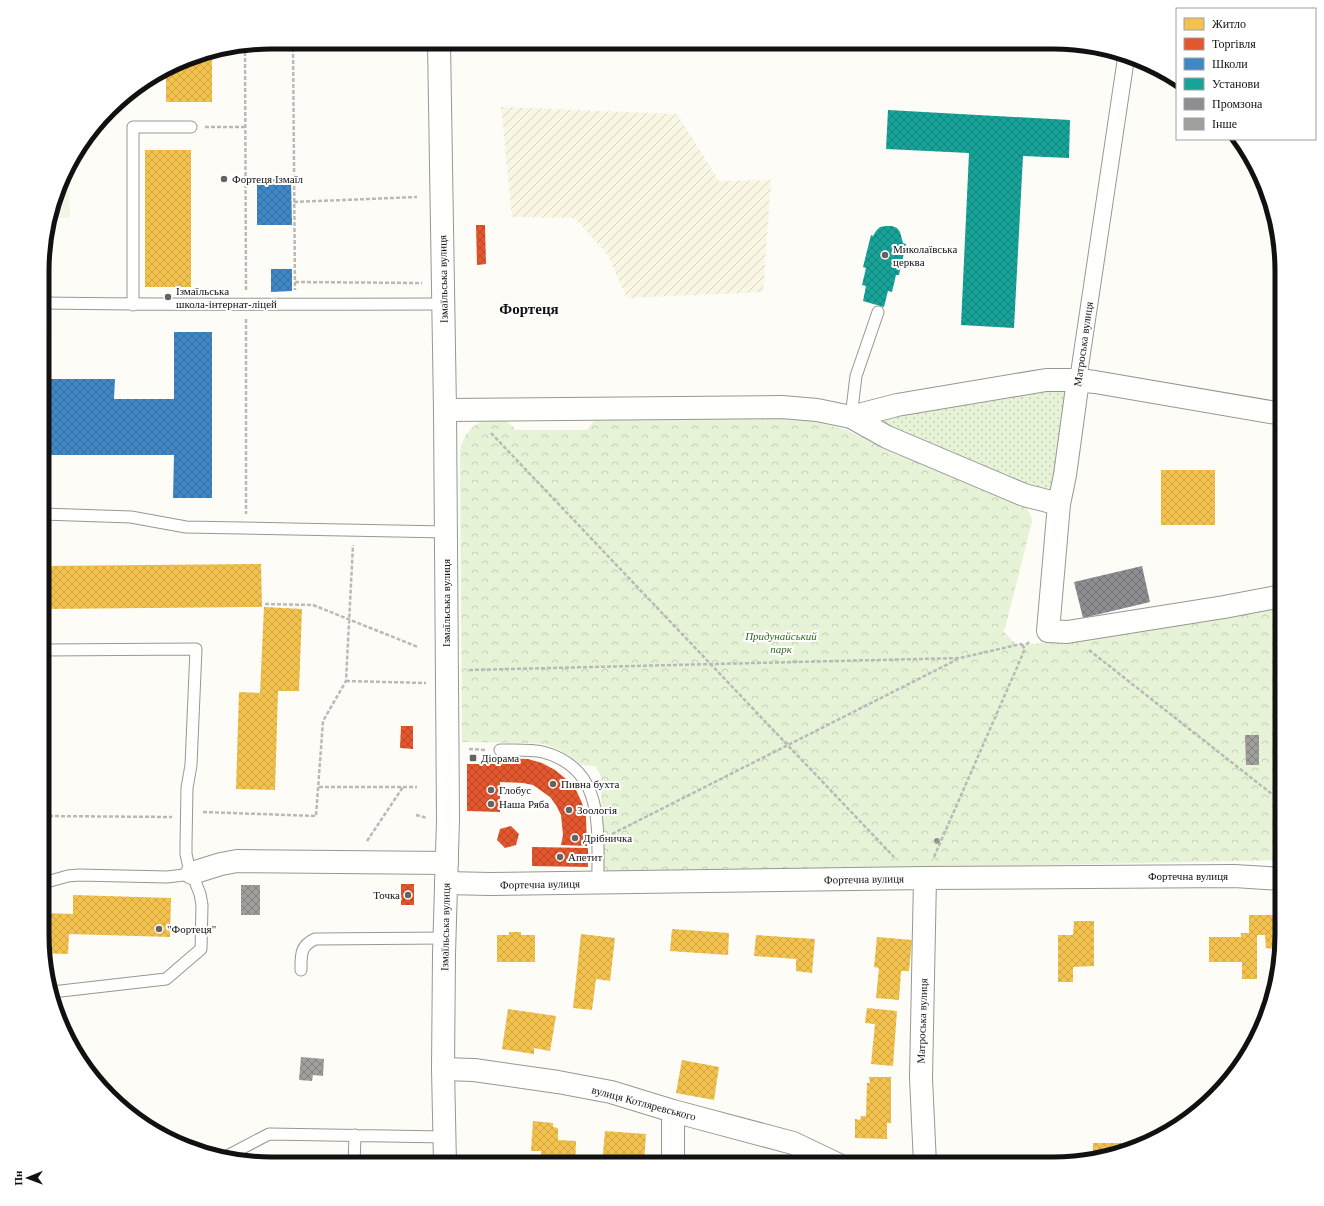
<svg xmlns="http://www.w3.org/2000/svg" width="1324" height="1206" viewBox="0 0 1324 1206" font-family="Georgia,serif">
  <defs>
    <pattern id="farmland-furrows" width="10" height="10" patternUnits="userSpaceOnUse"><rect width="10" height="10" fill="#f9f7e4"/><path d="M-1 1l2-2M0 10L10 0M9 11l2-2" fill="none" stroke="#d4d3c3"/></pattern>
    <pattern id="grass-dots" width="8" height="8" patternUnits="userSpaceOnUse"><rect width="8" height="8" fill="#e7f3d7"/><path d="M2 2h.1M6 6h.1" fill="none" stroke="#c5cfb8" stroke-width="1.8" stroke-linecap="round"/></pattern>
    <pattern id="park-crowns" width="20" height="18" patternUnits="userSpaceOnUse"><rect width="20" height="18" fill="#e7f3d7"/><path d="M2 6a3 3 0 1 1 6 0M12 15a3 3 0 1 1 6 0" fill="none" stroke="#c5cfb8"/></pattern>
    <pattern id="homes-cross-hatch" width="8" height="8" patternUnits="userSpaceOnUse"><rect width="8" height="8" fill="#f2c14e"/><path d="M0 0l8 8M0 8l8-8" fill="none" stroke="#cea543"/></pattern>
    <pattern id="shops-cross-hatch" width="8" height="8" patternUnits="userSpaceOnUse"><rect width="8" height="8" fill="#e4572e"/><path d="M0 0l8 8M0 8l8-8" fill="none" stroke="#b74726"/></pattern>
    <pattern id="schools-cross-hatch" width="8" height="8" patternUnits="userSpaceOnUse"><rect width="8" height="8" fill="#3f88c5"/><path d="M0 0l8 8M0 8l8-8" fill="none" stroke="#336e9f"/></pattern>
    <pattern id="public-cross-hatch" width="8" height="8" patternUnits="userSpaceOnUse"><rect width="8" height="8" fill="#17a398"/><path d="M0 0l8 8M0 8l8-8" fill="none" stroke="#13837b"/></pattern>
    <pattern id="industry-cross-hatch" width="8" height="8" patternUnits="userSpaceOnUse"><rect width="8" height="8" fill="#8d8d92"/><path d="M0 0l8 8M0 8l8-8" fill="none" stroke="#727276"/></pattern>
    <pattern id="building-cross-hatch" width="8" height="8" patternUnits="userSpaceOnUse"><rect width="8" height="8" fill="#a19f9c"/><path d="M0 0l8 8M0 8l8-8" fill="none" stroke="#82807e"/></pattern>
  </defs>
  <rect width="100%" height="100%" fill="#fdfcf7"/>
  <path fill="url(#farmland-furrows)" d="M501,107L677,114L719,181L771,180L763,292L627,298L607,254L575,218L512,217Z"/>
  <path fill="url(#grass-dots)" d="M1054,385L1066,389L1056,487L1046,494L888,429C884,424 882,422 885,415Z"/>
  <path fill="url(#park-crowns)" d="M596,418H780L813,421L846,430L1021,503C1028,508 1031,513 1032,522L1005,628L1003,631L1018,646L1083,638L1282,606V860L915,868L602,872L601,777L596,766L581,765L570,756L557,749L544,744L530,743L462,742L460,452C461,438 472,423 487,420C493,419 500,420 506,420L516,430H587Z"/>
  <path fill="#f0f6e1" d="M67,172H69L70,218H52Z"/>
  <path fill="url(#homes-cross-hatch)" d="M212,52V102H166V72L197,54Z
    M145,150H191V287H145Z
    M1161,470H1215V525H1161Z
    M261,564L262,607L43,609V566Z
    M264,607L302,609L299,691H278L275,790L236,789L239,692L260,693Z
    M73,895L171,898L170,937L69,934L68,954L43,953V913L73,914Z
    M1249,915H1282V936L1276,979H1273V949L1266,948L1265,935H1257V979H1242V962H1209V937H1241V933H1249Z
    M1074,921H1094V966L1073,967V982H1058V935H1073Z
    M672,929L729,933L728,955L670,951Z
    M509,932H521V935H535V962H497V935H509Z
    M581,934L615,938L610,981L596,979L592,1010L573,1008Z
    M756,935L815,939L812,973L796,971V959L754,956Z
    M877,937L912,940L909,971H901L899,1000L876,998L879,968L874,967Z
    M867,1008L897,1011L893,1066L871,1064L875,1024L865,1023Z
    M508,1009L556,1016L550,1051L534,1048V1054L502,1049Z
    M682,1060L719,1067L714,1100L676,1093Z
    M869,1077H891V1123H887V1139L855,1138V1119L860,1120L861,1116H866L867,1083H870Z
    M533,1121L553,1123V1127L558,1128V1140L576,1141L575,1164H541V1151H531Z
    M605,1131L646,1134L644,1164H602Z
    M1093,1143H1139V1147L1093,1158Z"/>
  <path fill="url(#shops-cross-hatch)" d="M476,225H485L486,264L477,265Z
    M401,726H413V749L400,748Z
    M482,757L528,759L542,763L555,770L566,779L576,790L582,803L586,817L587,846L561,845L563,835L561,815L556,805L550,797L533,785L523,783L500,782V812L467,811V764H482Z
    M511,826L519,834L516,845L505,848L497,840L500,829Z
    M532,847L588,848V867L532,866Z
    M401,884H414V905H401Z"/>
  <path fill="url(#schools-cross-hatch)" d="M257,179H291L292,225H257Z
    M271,269H292V291L271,292Z
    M174,332H212V498H173L174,455H44V379H115L114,399H174Z"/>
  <path fill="url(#public-cross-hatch)" d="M888,110L1070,120L1069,158L1023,156L1014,328L961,325L969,153L886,149Z
    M886,226H892L897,228L900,232L903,243L906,244L899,275H896L892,292L888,291L884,307L863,301L866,286L862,285L866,268L863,267L871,235L873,236L876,231L880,227Z"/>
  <path fill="url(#industry-cross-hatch)" d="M1142,566L1150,602L1083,618L1074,582Z"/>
  <path fill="url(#building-cross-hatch)" d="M1245,735H1259V765H1246Z
    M934 841a3 3 0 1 1 6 0a3 3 0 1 1-6 0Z
    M241,885H260V915H241Z
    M301,1057L324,1059L323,1076L313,1075L312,1081L299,1080Z"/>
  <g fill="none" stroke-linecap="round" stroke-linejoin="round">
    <defs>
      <path id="service" d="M44,303C177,305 310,304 443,304
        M133,305V127H191
        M851,417L856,376L878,312
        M43,514L131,517L186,527L446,532
        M44,650L196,649L191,765L187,788L186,844V854L188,863L200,894L202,905L201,949L166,979L52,992
        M500,750C514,750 530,749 543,752C607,769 597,832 598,883
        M43,883L68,876L79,875L167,877L184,875L192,873
        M301,970C301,955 300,946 315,939L445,938
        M229,1159V1155L269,1134L445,1137
        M354,1164L355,1135"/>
      <path id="pedestrian" d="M1078,380L1126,58"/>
      <path id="minor" d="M1078,380L1065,475L1059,504L1048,631L1067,632L1224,607L1282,596
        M445,410L782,407L817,410L851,417L887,437L1024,495L1059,504
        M851,417L897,405L1046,380H1078L1095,382L1282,414
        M192,873L221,864L237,861L447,863
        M446,883L490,884L925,878L1234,876L1282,879
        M443,1069L474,1070L558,1082L611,1092L673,1111L793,1143L837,1164
        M673,1111V1164
        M925,1164L921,1078L925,878"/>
      <path id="tertiary" d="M439,42L445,410L448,820L444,954L443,1069L445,1164"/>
    </defs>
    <use href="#service" stroke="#979795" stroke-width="13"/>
    <use href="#pedestrian" stroke="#979795" stroke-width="18"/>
    <use href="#minor" stroke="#979795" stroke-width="24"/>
    <use href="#tertiary" stroke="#979795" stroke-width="24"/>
    <path stroke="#b9b9b8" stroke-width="2.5" stroke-dasharray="4 2" stroke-linecap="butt" d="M293,42L295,290
      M245,46L246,290
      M125,96L127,102
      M205,127H245
      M294,202L417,197
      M295,282L422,283
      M246,319V514
      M491,433L894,857
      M265,604L313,605L418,647
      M1089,650L1282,802
      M469,670L960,658L1021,644L1023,646
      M346,681L426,683
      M469,749L486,750
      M319,787H417
      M203,812L316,816L323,721L346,681L353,545
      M416,815L427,818
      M43,816L172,817
      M612,834L958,659
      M367,841L403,787
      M934,857L1025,649L1023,646L1030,642"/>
    <use href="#service" stroke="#fffffe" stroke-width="11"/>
    <use href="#pedestrian" stroke="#fffffe" stroke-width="16"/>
    <use href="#minor" stroke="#fffffe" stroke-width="22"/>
    <use href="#tertiary" stroke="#fffffe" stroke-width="22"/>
  </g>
  <g fill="#646362" stroke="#fff" stroke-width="1.5">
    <circle cx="224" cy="179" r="4"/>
    <circle cx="885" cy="255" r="4"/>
    <circle cx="168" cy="297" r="4"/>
    <rect x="469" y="754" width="8" height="8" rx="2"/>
    <circle cx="553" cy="784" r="4"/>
    <circle cx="491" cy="790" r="4"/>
    <circle cx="491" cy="804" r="4"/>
    <circle cx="569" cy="810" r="4"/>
    <circle cx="575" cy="838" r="4"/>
    <circle cx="560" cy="857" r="4"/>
    <circle cx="408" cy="895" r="4"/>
    <circle cx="159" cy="929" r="4"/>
  </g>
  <g text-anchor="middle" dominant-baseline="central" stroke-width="4" stroke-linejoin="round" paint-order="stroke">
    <g font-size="11" fill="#111" stroke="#fff" text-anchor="start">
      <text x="232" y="179">Фортеця Ізмаїл</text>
      <text x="893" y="249">Миколаївська<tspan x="893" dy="13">церква</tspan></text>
      <text x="176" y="291">Ізмаїльська<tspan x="176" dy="13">школа-інтернат-ліцей</tspan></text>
      <text x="481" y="758">Діорама</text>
      <text x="561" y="784">Пивна бухта</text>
      <text x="499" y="790">Глобус</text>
      <text x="499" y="804">Наша Ряба</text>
      <text x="577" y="810">Зоологія</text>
      <text x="583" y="838">Дрібничка</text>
      <text x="568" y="857">Апетит</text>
      <text x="400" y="895" text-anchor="end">Точка</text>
      <text x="167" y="929">"Фортеця"</text>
    </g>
    <g font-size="11" fill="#111" stroke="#fff">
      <text transform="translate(443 279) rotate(-91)">Ізмаїльська вулиця</text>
      <text transform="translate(1083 344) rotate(-82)">Матроська вулиця</text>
      <text transform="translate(446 603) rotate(-90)">Ізмаїльська вулиця</text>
      <text x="1188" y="876">Фортечна вулиця</text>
      <text transform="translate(864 879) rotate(-1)">Фортечна вулиця</text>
      <text transform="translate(540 884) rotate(-1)">Фортечна вулиця</text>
      <text transform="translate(445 927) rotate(-89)">Ізмаїльська вулиця</text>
      <text transform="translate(922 1021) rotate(-88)">Матроська вулиця</text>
      <text transform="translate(644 1103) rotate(15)">вулиця Котляревського</text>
    </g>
    <g font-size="11" font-style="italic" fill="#2f6b1f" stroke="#fff">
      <text x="781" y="636">Придунайський<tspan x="781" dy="13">парк</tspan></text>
    </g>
    <g font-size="15" font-weight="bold" fill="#111" stroke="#fff">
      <text x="529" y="309">Фортеця</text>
    </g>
  </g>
  <path d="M0 0H1324V1206H0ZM271 49H1053A222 222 0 0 1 1275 271V935A222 222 0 0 1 1053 1157H271A222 222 0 0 1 49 935V271A222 222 0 0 1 271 49Z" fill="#fff" fill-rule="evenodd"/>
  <path fill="none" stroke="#111" stroke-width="5" d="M271 49H1053A222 222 0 0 1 1275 271V935A222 222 0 0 1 1053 1157H271A222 222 0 0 1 49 935V271A222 222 0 0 1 271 49Z"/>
  <rect x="1176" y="8" width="140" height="132" fill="#ffffff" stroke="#a0a0a0"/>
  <rect x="1184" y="18" width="20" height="12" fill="#f2c14e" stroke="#a0a0a0"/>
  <text x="1212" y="28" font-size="12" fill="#111111">Житло</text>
  <rect x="1184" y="38" width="20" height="12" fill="#e4572e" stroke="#a0a0a0"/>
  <text x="1212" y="48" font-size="12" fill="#111111">Торгівля</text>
  <rect x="1184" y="58" width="20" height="12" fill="#3f88c5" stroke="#a0a0a0"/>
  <text x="1212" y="68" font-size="12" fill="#111111">Школи</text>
  <rect x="1184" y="78" width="20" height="12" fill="#17a398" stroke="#a0a0a0"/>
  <text x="1212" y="88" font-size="12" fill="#111111">Установи</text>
  <rect x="1184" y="98" width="20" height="12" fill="#8d8d92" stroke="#a0a0a0"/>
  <text x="1212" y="108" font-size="12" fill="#111111">Промзона</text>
  <rect x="1184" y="118" width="20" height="12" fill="#a19f9c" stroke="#a0a0a0"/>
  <text x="1212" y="128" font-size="12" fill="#111111">Інше</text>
  <g transform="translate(28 1178) rotate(269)" stroke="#ffffff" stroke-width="3" paint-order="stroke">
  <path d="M0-3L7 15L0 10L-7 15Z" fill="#111111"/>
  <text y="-6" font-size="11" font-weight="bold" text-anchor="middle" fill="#111111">Пн</text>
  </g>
</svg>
